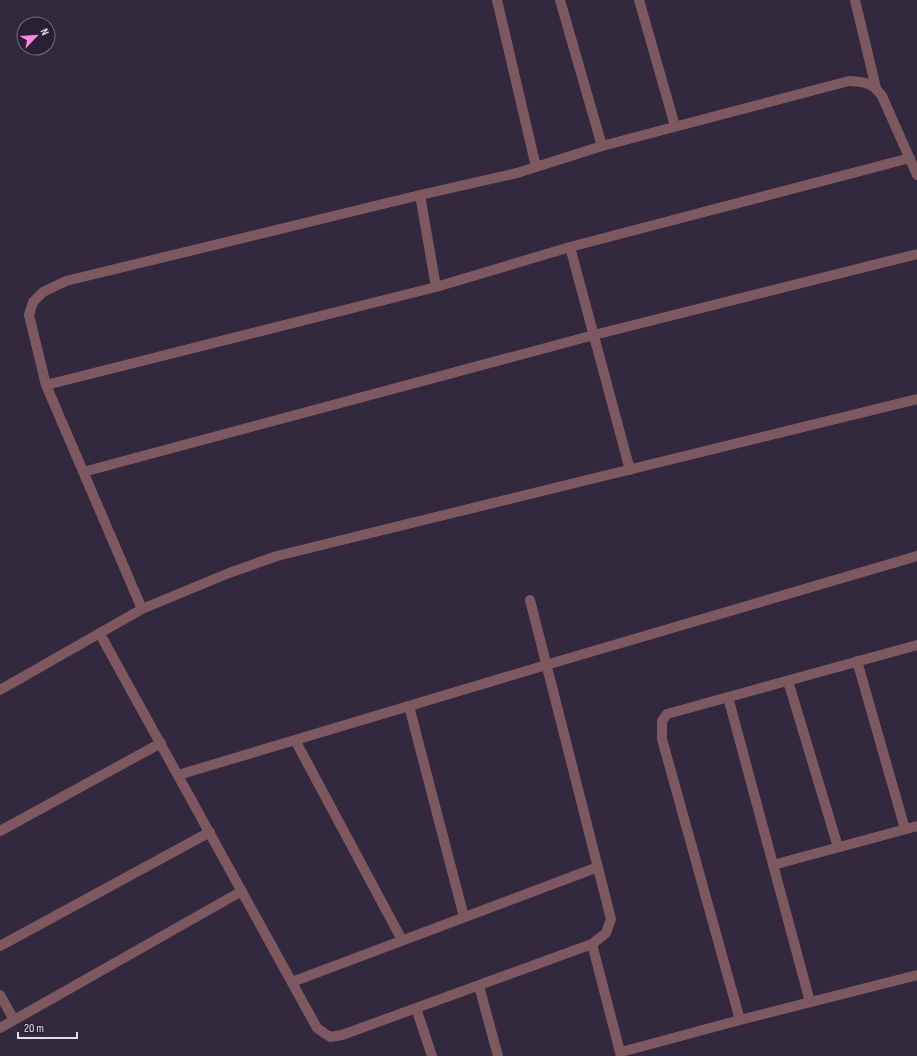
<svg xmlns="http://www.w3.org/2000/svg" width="917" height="1056" viewBox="0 0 917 1056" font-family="'Sofia Sans Condensed',sans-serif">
  <rect width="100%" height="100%" fill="#32293e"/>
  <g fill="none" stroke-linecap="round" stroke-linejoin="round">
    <path stroke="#7d595f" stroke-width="10" d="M497,0L536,167
      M560,0L602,146
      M639,0L675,126
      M855,0L876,88
      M420,195L436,287L570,247L910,158
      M570,247L630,470
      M46,385L436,287
      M83,472L594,335L917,254
      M142,609L46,385L29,315L33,302L43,292L66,281L420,195L517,173L602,146L849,81C864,82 872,82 882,96L917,175
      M100,634L317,1028L330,1037L342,1035L592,944L606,933L611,919L530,600
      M857,661L905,829
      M788,681L838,847
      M0,690L142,609L229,573L277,556L917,399
      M728,697L810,1002
      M409,706L464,917
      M295,740L402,940
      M178,775L546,665L917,556
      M0,831L161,743
      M773,865L917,826
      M592,944L621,1056
      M0,946L210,832
      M292,982L598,867
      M479,986L498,1056
      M0,995L14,1020
      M416,1008L432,1056
      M740,1020L662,739V721L667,714L917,645
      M0,1028L242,891
      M621,1052L740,1020L917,975"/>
  </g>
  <g transform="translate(36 36) rotate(65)"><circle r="19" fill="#282034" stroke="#726c7d"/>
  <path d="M0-3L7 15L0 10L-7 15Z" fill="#ff85df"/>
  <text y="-6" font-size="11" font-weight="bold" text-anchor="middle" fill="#e2deeb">N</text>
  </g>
  <path d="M18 1032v6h59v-6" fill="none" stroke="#e2deeb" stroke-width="2"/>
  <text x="24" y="1032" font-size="12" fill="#e2deeb" stroke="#282034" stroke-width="3" paint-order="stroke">20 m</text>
</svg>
